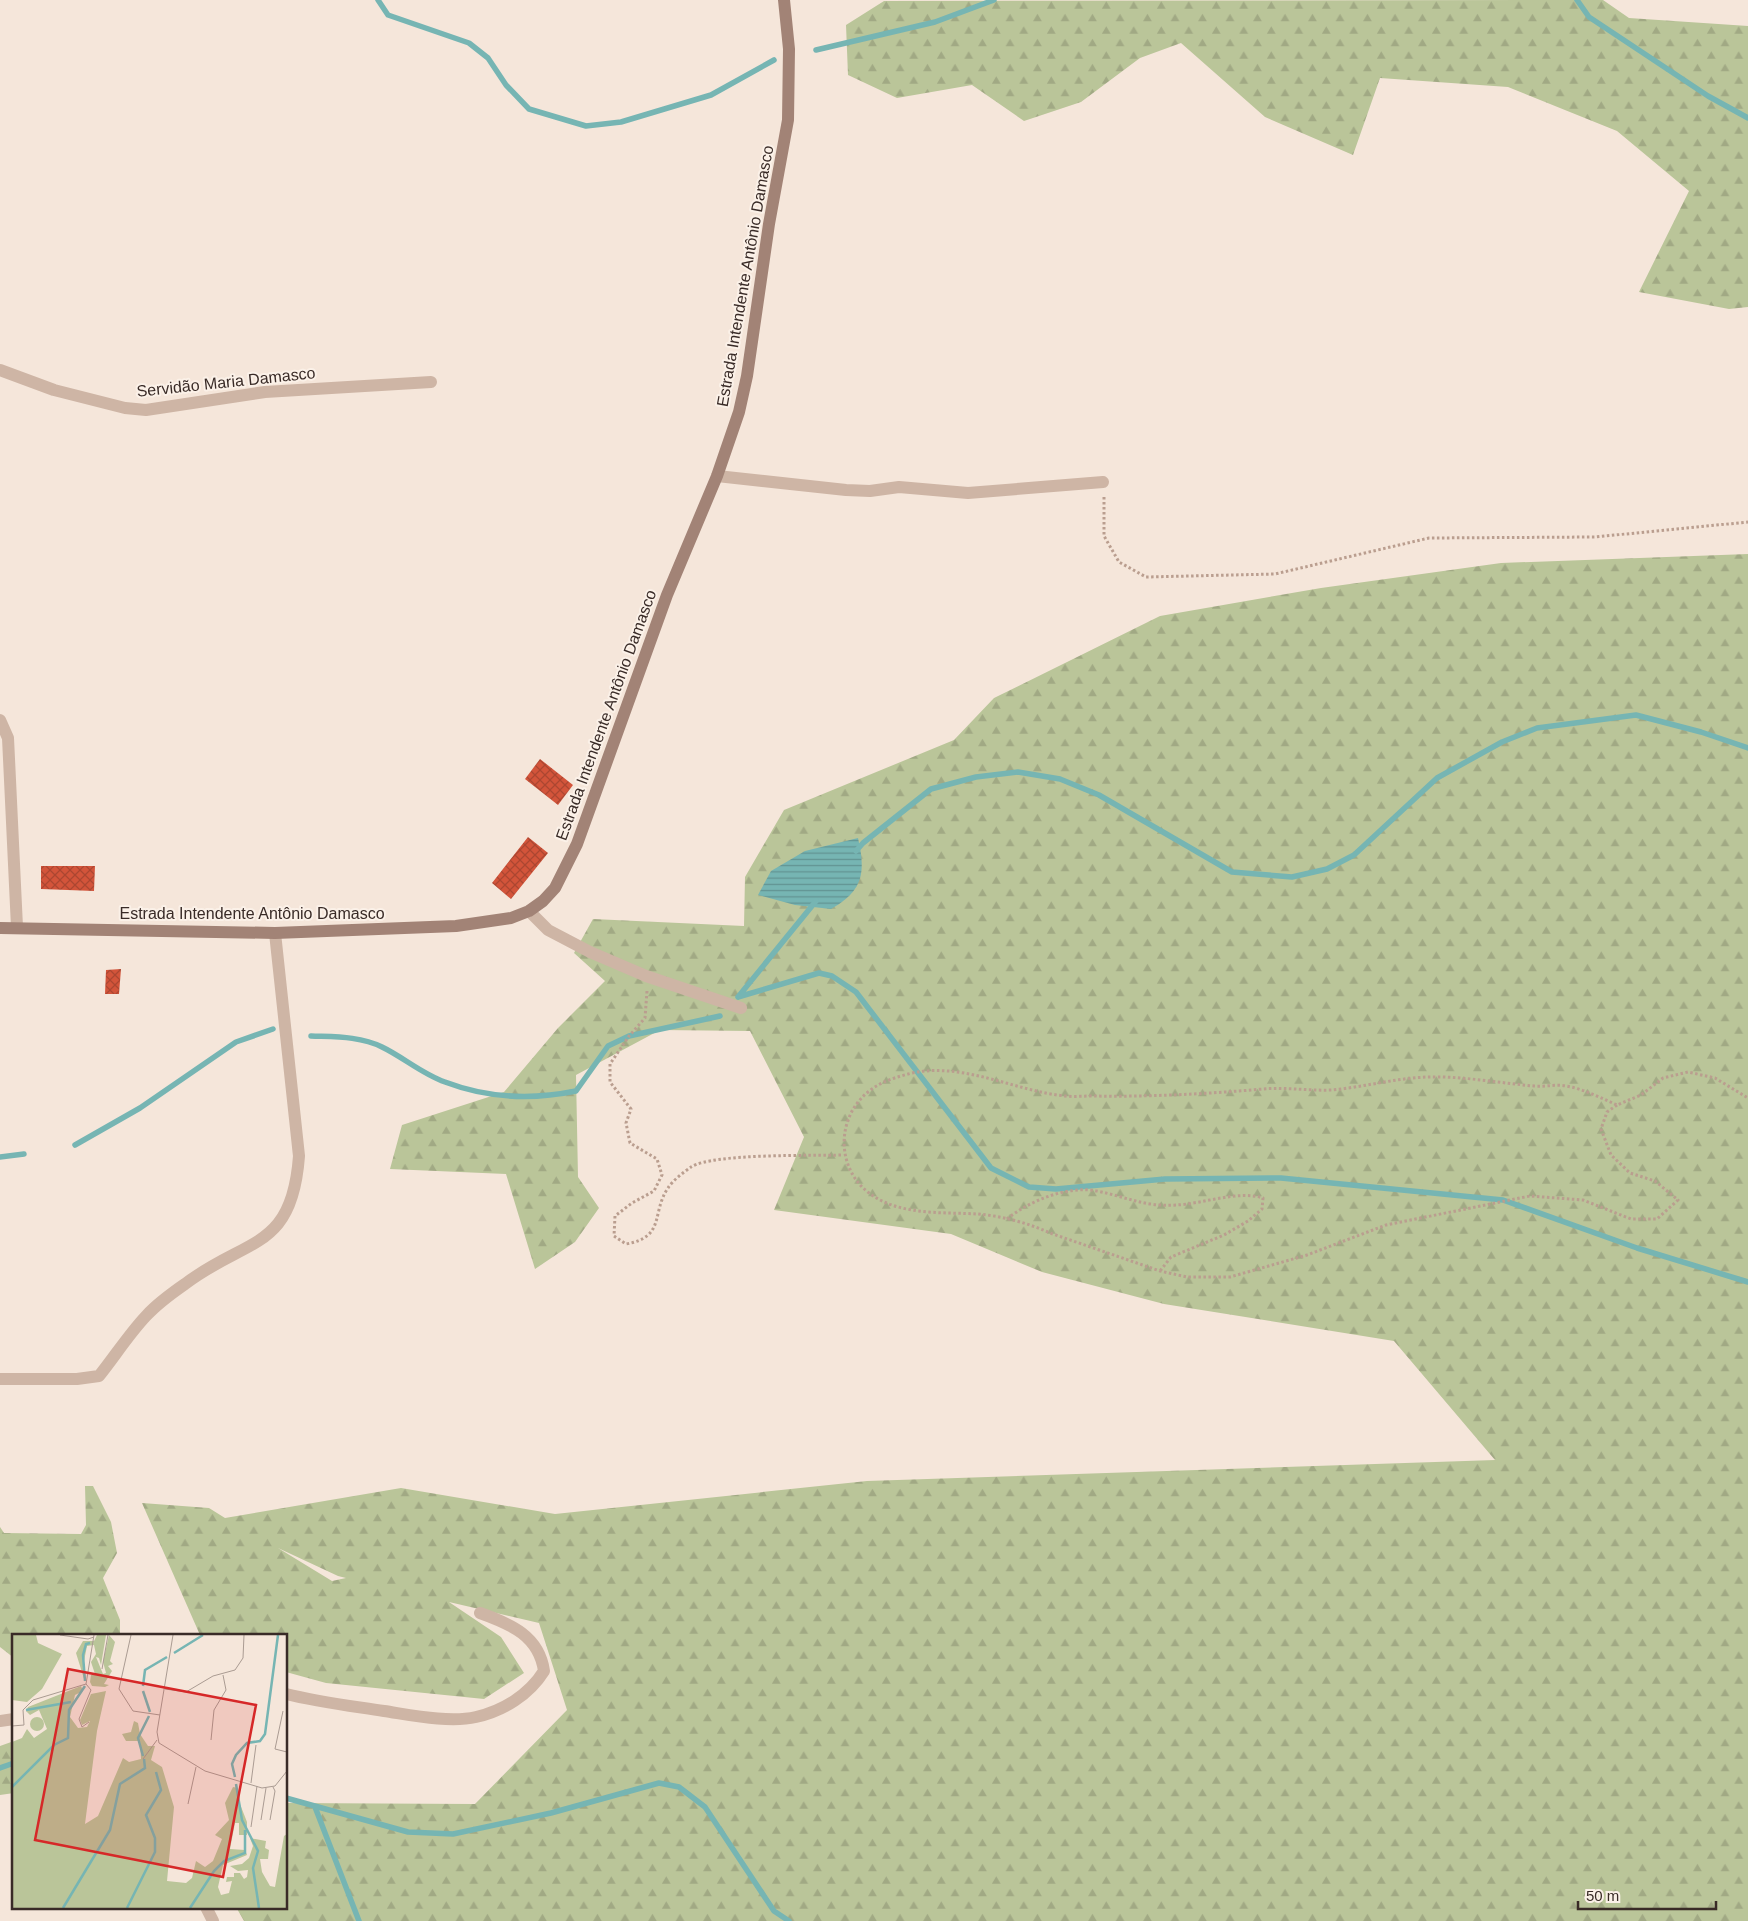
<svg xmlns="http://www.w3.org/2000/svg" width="1748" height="1921" viewBox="0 0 1748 1921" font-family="Helvetica,sans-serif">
  <defs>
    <pattern id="forest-firs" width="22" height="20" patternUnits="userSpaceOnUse" patternTransform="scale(1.25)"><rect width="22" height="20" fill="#bac599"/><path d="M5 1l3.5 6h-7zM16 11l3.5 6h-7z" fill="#a1a984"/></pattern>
    <pattern id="water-rules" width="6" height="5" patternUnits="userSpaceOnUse" patternTransform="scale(1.25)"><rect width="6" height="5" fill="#76b5b3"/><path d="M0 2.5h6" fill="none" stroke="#629392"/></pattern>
    <pattern id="building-cross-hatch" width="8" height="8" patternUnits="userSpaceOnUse" patternTransform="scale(1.25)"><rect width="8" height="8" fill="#d3543a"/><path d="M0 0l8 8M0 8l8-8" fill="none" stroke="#ac4631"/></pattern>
  </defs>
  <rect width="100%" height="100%" fill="#f5e6da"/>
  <path fill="url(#forest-firs)" fill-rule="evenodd" d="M1603,0L1629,18L1748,26V307L1729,309L1639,292L1689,191L1617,131L1508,87L1380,78L1353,155L1265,117L1181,43L1140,58L1081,102L1024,121L972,85L897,98L848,75L846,25L884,1Z
    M1748,554V1921H244L236,1907H286V1803L475,1804L567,1710L539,1623L449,1602L501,1637L524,1673L484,1699L326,1683L286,1672V1635H200L142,1503L209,1508L225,1518L401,1488L555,1514L867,1481L1495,1460L1394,1341L1164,1304L1042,1272L951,1234L774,1210L804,1137L750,1031L660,1030L576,1075L578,1177L599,1208L575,1242L535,1269L506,1174L390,1169L402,1125L504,1092L558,1028L605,981L574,953L593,919L744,926L745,877L784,810L954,740L994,698L1160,616L1321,588L1501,563ZM278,1548L338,1576L346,1578L332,1581Z
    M85,1486H93L111,1522L117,1553L103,1578L120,1620V1635H14V1658L0,1647V1527L4,1533L81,1534L86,1525Z
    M14,1741V1793L0,1795V1746Z"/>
  <path fill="url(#water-rules)" d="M858,838C866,873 863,891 831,909L795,905L758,895L771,871L805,851Z"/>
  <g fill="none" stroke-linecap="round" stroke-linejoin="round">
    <path stroke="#76b5b3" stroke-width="5.5" d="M378,0L388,15L469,43L488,58L506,85L529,109L586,126L621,122L711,95L774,60
      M1577,0L1589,17L1708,96L1748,118
      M816,50L935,22L994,0
      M856,851L863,843L931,789L976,777L1018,772L1060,779L1099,795L1232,872L1292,877L1327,869L1354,855L1437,778L1502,742L1537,728L1636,715L1701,732L1748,748
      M738,997L816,901
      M738,997L819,973L832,976L856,992L991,1168L1029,1187L1056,1189L1165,1179L1281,1178L1503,1200L1637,1248L1748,1282
      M311,1036C334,1037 360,1036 382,1047C403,1057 422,1074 445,1082C487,1098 532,1100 576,1091L608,1046L629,1036L720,1016
      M75,1145L140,1108L236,1042L273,1029
      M0,1157L24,1154
      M0,1768L14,1763
      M286,1798L408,1832L453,1834L551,1813L659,1783L679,1787L705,1807L774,1911L789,1921
      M315,1807L359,1921"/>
  </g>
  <path fill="url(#building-cross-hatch)" d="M540,759L573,785L558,805L525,779Z
    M528,837L548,853L511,899L492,883Z
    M41,866H95L94,891L41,889Z
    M121,969L119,994H105L106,970Z"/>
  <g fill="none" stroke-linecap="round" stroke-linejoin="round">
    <path stroke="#ba9e8f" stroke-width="3" stroke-dasharray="2.5 2.5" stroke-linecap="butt" d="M1104,497V536L1119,562L1146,577L1275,574L1429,538L1595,537L1748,522
      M647,991L645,1018L629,1036L610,1064V1082L631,1109L626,1123L630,1143L657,1159L662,1175L654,1191L632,1203L615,1216L614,1236L626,1244C666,1237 651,1213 668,1188C672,1181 684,1172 691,1167C713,1153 813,1156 843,1155
      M1617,1105L1607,1112L1601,1129L1611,1155L1630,1173L1655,1181L1678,1200L1657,1219H1631L1583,1200L1530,1196L1386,1225L1307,1255L1230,1277H1187L1160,1271L1050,1233C1028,1223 1002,1216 978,1214C944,1212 899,1216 869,1193C836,1168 836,1118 868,1092C881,1081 897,1077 912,1073C964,1062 1015,1091 1065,1096C1074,1097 1083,1096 1092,1096C1149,1097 1205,1094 1263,1089C1286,1087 1309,1091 1332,1090C1364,1087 1396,1078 1428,1077C1463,1076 1499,1083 1534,1086C1545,1087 1556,1084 1566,1086C1584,1089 1601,1098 1617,1105L1641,1095L1663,1078L1688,1072L1715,1078L1748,1098
      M1007,1219C1029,1201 1068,1185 1097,1191C1127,1197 1144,1207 1176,1205C1202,1204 1239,1190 1263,1198L1262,1209L1248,1221L1224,1235L1171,1257L1160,1271"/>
    <path stroke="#ceb5a5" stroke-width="12" d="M0,370L54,390L125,408L146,410L265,392L431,382
      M717,476L846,490L870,491L899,487L968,493L1103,482
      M0,720L8,738L17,927
      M529,911L548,930L590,952L646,976L741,1008
      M0,1379H77L99,1376C115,1356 129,1334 146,1316C157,1304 172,1293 185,1284C247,1237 292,1251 299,1156L275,933
      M286,1694C318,1702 352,1706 384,1711C411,1715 449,1723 476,1717C503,1711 529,1695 544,1671C539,1636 511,1624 480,1613
      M0,1721L14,1719
      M206,1907L213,1921"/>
    <path stroke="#a28376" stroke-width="12" d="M0,928L275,933L456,926L511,918L529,911L543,901L555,888L577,844L667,595L717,476L739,412L747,376L769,224L788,120L789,49L784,0"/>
  </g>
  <g text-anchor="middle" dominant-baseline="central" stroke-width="4" stroke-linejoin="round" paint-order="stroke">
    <g font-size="16" fill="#392b27" stroke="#fbf1e8">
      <text transform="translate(745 276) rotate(-80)">Estrada Intendente Antônio Damasco</text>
      <text transform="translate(226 382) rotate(-6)">Servidão Maria Damasco</text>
      <text transform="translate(606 715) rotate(-70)">Estrada Intendente Antônio Damasco</text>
      <text x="252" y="913">Estrada Intendente Antônio Damasco</text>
    </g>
  </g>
  <g transform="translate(12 1634)">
    <rect width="275" height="275" fill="#f5e6da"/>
    <path d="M18 90a7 7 0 1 1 14 0a7 7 0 1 1-14 0Z" fill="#bac599"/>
    <path d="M0,1H24L26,9L50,20L30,55L15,68L0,66ZM85,1H94L89,31L87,24L84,23L91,40L94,39L91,28L97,1L103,8L98,27L101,30L96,32L100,37L92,50L97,51L93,53L80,52L78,48L79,41L83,40L79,28L84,20L82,11L75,12L71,32L73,48L64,19L71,7H82ZM69,52L71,57L63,61L58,83L66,94L75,93L78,87L70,91L68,86L79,60L94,57L85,97L73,190L86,182L111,124L117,128L129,125L128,107H114L110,100L119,98L122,87L126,89L128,100L136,112H143L139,126L150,133L162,173L155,247L174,249L180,244L184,227L193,233L201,227L210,205L203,201L217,186L213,169L221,153L226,154V165L235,188V201H227V189H223L218,215L233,216L235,221L211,231L206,253L209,261L217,259L220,247L214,248L215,243H222V239H228L232,245L235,243L236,236L226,237L218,232L230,230L237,224L241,212L238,204L254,207L253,214L257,216L256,225H248L250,238L258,252L263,253L272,202L275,200V274H0V108L10,104L15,95L22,104L35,95L27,76L18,81L14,77L16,73Z" fill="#bac599"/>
    <path fill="none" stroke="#76b5b3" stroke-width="2.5" d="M162,19L191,1M73,47L71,21L74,10L78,9M131,52L133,36L155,23M131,57L138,78M14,76L59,68M131,122L126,104L137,82M223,143L220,130L224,121L235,109L248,107L253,100L266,1M224,150L230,186L246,217L241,234L247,274M0,153L42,111L56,104L57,76L73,52M51,274L98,196L108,150L133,134L132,125M115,274L143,218V204L134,181L149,156L144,138M178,274L202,237L212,227L233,219V196"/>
    <path fill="none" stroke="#aa9b92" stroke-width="1" d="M48,1L76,5L82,3M119,1L107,55L121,77L148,81M161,1L145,98L147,109L193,137L250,154L263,152L275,137M90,35L96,1M74,50L79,56L67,85L70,93L77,88M74,50L82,1M153,55L174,58L201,42L223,36L231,24L232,1M271,77L263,115L275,118M0,92L12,91L11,76L21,66L74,50M199,106L202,76L214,56L211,41M131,125L145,106M239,149L244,111M176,170L184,133M249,186L254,154M258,186L263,157L261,153M239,193L245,152"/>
    <path fill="#d62828" fill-opacity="0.15" stroke="#d62828" stroke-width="2.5" d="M56,35L244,71L211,243L23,206Z"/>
    <rect width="275" height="275" fill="none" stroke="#392b27" stroke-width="2.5"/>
  </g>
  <path d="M1578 1901v8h138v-8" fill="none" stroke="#392b27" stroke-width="2.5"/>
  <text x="1586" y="1901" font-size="15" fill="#392b27" stroke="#fbf1e8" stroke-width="4" paint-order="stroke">50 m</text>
</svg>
